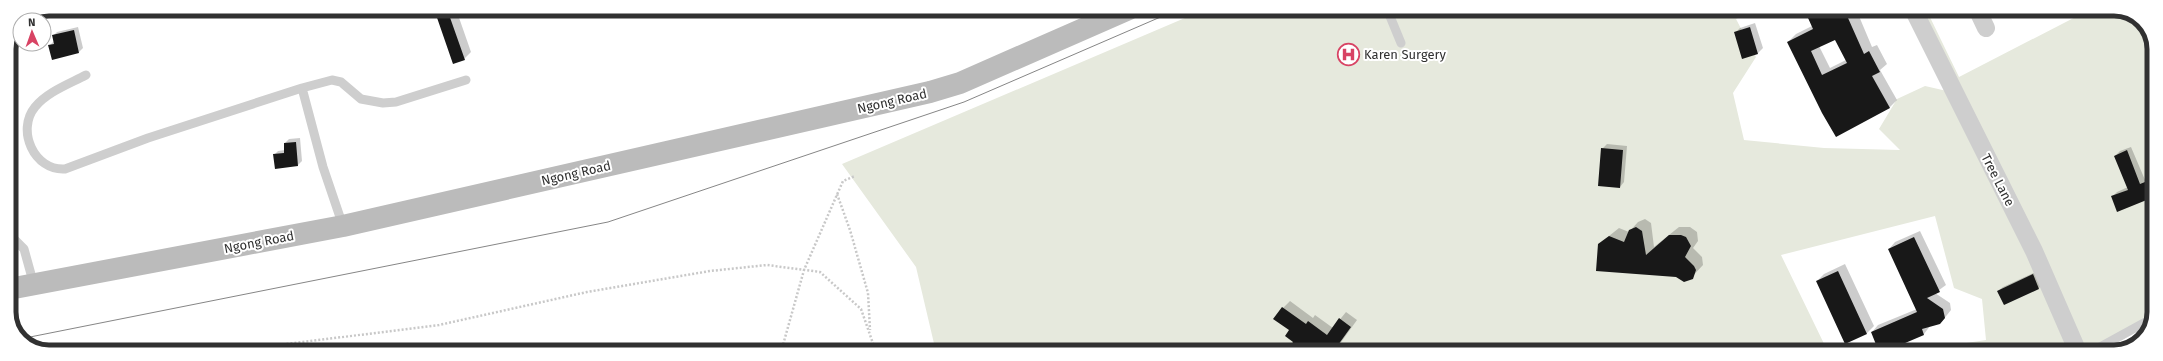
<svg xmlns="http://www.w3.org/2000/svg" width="2163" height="361" viewBox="0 0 2163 361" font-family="'Fira Sans',sans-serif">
  <rect width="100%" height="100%" fill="#fff"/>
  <path fill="#e6e9dd" d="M1206,9H1755L1736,19L1756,57L1733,93L1744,140L1824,148L1900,150L1879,129L1897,99L1925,86L1960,94L1913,9H1926L1959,77L2091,9H2120L2142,21L2154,44V318L2150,323L2102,352H1907L1986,340L1982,299L1954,288L1935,216L1781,255L1828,352H936L916,267L842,164Z"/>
  <path fill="#0003" fill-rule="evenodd" d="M435,9H456L471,52L464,59Z
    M1804,9H1856L1872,47L1877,45L1887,64L1880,70L1897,100L1889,108L1836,136L1788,42L1796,34L1812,26ZM1836,39L1846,60L1830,68L1819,46Z
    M1755,23L1763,48L1758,53L1743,58L1735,33L1740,28Z
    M78,27L83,48L79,52L53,59L49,46L54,41L53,36L57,32Z
    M300,138L302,161L298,165L274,155L278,151L285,150V143L289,139Z
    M1607,144L1627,146L1624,182L1620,187L1602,149Z
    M2131,147L2145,180L2154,177V196L2112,197L2117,192L2128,187L2115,156L2120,151Z
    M1645,219L1651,223L1654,247L1679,227H1690L1697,232L1698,241L1693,248L1702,257L1703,265L1689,280L1599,244L1619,228L1629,232L1638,222Z
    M1920,231L1946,285L1935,293L1950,303L1951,310L1943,320L1930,326L1924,334L1882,352L1872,332L1878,325L1917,309L1889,249L1895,242Z
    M1845,264L1874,326L1867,333L1846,343L1817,281L1824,274Z
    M2038,271L2043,283L2039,288L1998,291L2003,287Z
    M1290,301L1313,318L1315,315L1333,328L1346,312L1357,320L1334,352H1308L1294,342L1283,308Z"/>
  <path fill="#181818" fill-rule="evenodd" d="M434,9H447L465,60L453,64Z
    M1804,9H1844L1864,54L1869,51L1880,72L1872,76L1890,108L1836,137L1822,113L1787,42L1813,29ZM1835,40L1847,63L1822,75L1811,51Z
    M1750,27L1758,54L1742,59L1734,32Z
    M74,30L79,53L52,60L48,45L54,44L52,35Z
    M296,142L298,166L275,169L273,154L284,153V143Z
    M1601,148L1623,150L1620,188L1598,186Z
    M2127,150L2140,184L2150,180L2154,188V197L2117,212L2111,196L2128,190L2114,156Z
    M1636,227L1642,231L1646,255L1669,235H1681L1686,237L1691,246L1685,257L1694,266L1696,270L1693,279L1684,282L1676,277L1596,271L1598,244L1609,236L1624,242L1629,230Z
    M1914,237L1940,292L1927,298L1943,309L1945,318L1940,324L1922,329L1924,335L1884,352H1879L1871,332L1917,312L1888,249Z
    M1838,271L1867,334L1845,344L1816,281Z
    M2033,274L2039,289L2004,305L1997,291Z
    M1282,307L1306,324L1308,321L1327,335L1339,318L1351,327L1333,352H1297L1290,347L1293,342L1285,336L1289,330L1273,319Z"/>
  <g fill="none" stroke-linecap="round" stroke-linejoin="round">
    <path stroke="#c8c8c8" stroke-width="2.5" stroke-dasharray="2 2" stroke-linecap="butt" d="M837,194L850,230L868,293L870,330
      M223,352L439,325L587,292L710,271L767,265L820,272L861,309L876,352
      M781,352L804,270L843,181L855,176"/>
    <path stroke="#cecece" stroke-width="9" d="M1387,9L1401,43
      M86,75C69,84 47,92 35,107C16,130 34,171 65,169L148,138L302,88L323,167L343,226
      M302,88L332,80L341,82L361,99L383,103L396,102L466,80
      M9,239H14L24,249L34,285
      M2091,352L2153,318"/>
    <path stroke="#cecece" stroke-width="18" d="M1913,9L2034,251L2078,352
      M1977,9L1986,28"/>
    <path stroke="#bbb" stroke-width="22" d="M9,289L343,226L930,92L960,83L1129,9"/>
    <path stroke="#868686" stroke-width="1" d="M20,339L608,222L964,102L1179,9"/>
  </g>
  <defs>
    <symbol id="hospital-ring" viewBox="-11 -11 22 22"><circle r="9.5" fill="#fff" stroke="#d84364" stroke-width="1.5"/><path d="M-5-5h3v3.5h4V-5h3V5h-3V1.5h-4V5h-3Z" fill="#d84364"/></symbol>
  </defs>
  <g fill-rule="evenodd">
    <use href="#hospital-ring" x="1336" y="42" width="25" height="25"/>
  </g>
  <g text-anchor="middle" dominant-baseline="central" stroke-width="4" stroke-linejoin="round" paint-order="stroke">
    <g font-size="13" fill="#313131" stroke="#fff" text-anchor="start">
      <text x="1364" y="54">Karen Surgery</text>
    </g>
    <g font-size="13" fill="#313131" stroke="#fff">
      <text transform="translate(892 101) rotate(-13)">Ngong Road</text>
      <text transform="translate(576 173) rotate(-13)">Ngong Road</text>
      <text transform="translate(1998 180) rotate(63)">Tree Lane</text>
      <text transform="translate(259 242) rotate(-11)">Ngong Road</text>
    </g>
  </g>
  <path d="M0 0H2163V361H0ZM49 16H2114A33 33 0 0 1 2147 49V312A33 33 0 0 1 2114 345H49A33 33 0 0 1 16 312V49A33 33 0 0 1 49 16Z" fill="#fff" fill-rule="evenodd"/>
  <path fill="none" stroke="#313131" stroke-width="5" d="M49 16H2114A33 33 0 0 1 2147 49V312A33 33 0 0 1 2114 345H49A33 33 0 0 1 16 312V49A33 33 0 0 1 49 16Z"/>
  <g transform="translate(32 32) rotate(358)"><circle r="19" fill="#ffffff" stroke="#adadad"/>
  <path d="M0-3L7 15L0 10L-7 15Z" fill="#d84364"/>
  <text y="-6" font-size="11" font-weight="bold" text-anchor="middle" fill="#313131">N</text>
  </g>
</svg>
